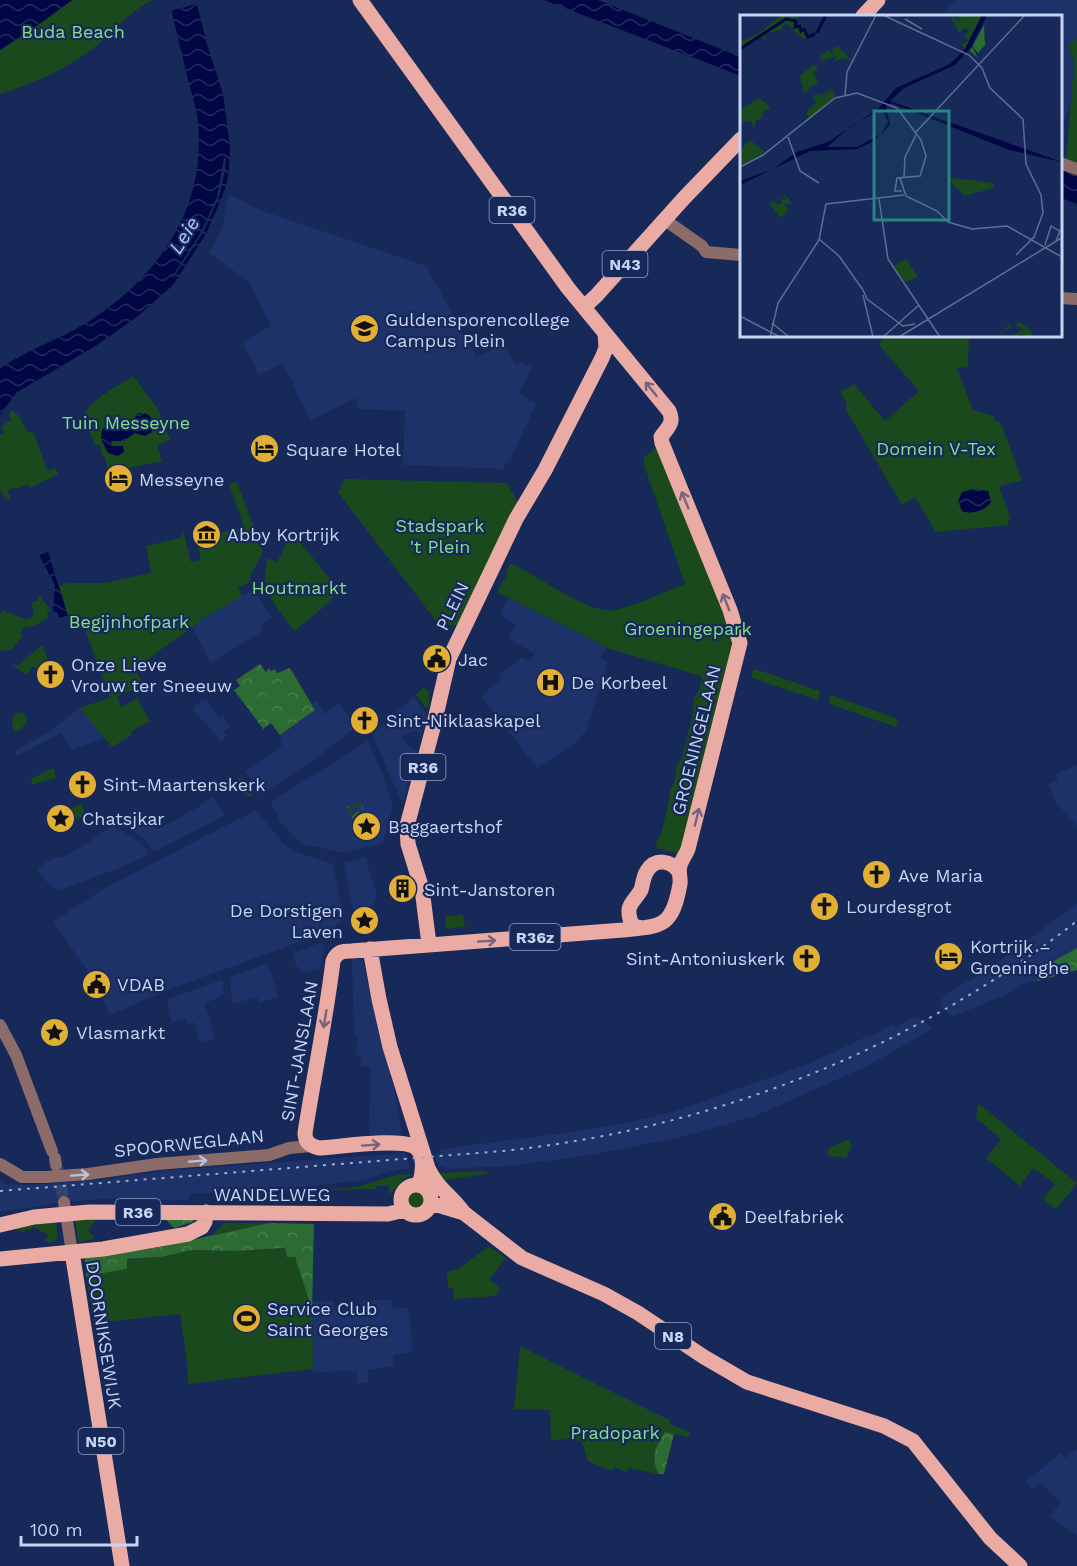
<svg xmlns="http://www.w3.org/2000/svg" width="1077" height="1566" viewBox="0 0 1077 1566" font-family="'Work Sans',sans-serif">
  <defs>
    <pattern id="forest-crowns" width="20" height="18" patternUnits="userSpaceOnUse" patternTransform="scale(1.5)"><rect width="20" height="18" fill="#2c6b31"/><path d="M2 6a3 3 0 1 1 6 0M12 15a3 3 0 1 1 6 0" fill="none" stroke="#497f4f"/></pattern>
    <pattern id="garden-furrows" width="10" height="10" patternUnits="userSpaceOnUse" patternTransform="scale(1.5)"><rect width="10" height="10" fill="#19491d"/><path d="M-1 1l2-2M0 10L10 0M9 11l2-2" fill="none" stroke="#39623e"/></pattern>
    <pattern id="water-waves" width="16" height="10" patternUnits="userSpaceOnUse" patternTransform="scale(1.5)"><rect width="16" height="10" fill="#010744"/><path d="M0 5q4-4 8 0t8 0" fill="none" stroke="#252a60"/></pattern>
  </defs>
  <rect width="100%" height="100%" fill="#162958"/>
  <path fill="#1c3269" d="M951,0H1077V37L1068,45L1074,63L1070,107L1061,128L1060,16H940L955,1Z
    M229,194L260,210L426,266L477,358L503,343L515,364L517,365L520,362L532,367L519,393L536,404L509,462H506L504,469L403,465L405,411L358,409L355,398L311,420L293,386V382L282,364L259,375L242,342L271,326L249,282L209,253L222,228Z
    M254,590L272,617L261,625L264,630L211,663L192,627L201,621L200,616Z
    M508,597L607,648L600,657L607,663L587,729L578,741L537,768L481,696L501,679L499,675L522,657L528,661L535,654L508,638L516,626L500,614Z
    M414,696L427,716L421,737L415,730L411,733L409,732L405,735L404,733L401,736L412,749L417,750L404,800L401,801L372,734Z
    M206,699L219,718L223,716L231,727L224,732L227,736L221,741L194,711L196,705Z
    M316,701L325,714L339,703L356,727L307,765L262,795L245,771L282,746L279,741L282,739L280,735L315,710L312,704Z
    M82,707V710L104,738L71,750L61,733L17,756L14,752L46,733Z
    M368,741L383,774L393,806L383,843L344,853L303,844L292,835L281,823L271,803L272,801Z
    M1077,765V826L1060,807L1058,808L1048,784L1058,780L1055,774Z
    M212,796L226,815L154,852L145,839L122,822L135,806L149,825L158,829L197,808Z
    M256,810L283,843L293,851L333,864L344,920L326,932L168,990L110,1015L87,970L54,923V921L103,889Z
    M111,824L141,843L149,854L132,863L58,891L49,885L37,869L51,859L64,856L86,844L107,829Z
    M365,857L377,895L374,905L352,909L344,863Z
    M1077,903V948L1036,971L1038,980L1020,985L1012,992L952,1017L941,1007L940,1001L947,993L989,969Z
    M322,942L325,946L321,968L302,973L296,965L292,954Z
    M362,958L393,1084L402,1134L370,1136L369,1113L371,1068L360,1065L362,1057L356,1056L357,1037L354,1036L352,959Z
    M267,963L274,980L278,997L259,1003L257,997L232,1004L230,977Z
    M221,980L223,981L224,995L204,1004L209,1015L215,1039L200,1043L194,1022L188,1024L186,1019L172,1023L167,1002L168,999Z
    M917,1016L932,1028L931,1030L865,1067L755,1116L686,1136L591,1155L502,1167L445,1168L444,1166L438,1167L434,1154L440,1153L441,1149L564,1133L630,1122L675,1111L808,1064L870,1035L871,1036L874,1035L893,1024L895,1027Z
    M403,1153L408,1155L409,1169L391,1171L363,1180L280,1190L189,1194V1200L102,1199L64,1202L0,1212V1181H5V1184L29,1185L107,1179L161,1171Z
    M362,1300H392L393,1309L408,1307L413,1352L393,1355L394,1366L368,1370V1383H357V1371L313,1372L312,1301H334L335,1310H361Z
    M1077,1449V1536L1050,1516L1061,1502L1041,1483L1032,1490L1025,1482L1061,1453L1065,1458Z"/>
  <path fill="#19491d" d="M72,0H153C131,10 117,29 99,44C70,68 35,83 0,94V50L38,25Z
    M1077,37V166L1066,162L1074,63L1068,45Z
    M885,336L902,338L903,336H969L968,367L957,368L973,410L994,416L995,421L1001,423L1022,481L999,486L1011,519L1008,520L1009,525L936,532L915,497L902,505L845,408L847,402L840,392L854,384L885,421L919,391L878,344Z
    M133,376L158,409L170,440L157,445L162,461L108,472L105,457L102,455L100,445H95C92,439 85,420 86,414C87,401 122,384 133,376Z
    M11,410L18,415L27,431L34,433L47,470L56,468L58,474L30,488L28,484L17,489L15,487L8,490L10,498L6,500L0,490V435L4,433L1,426L11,420L9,414Z
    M657,447L736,640L682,855L657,848L656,842L661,834L670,797L669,791C676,785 676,772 676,765L681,760L692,718L694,698L699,690L702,680L701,676L610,649L497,592L507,574L506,572L510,563C536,574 589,615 614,610C639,605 662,592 685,584L643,462L644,457Z
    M344,479L507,483L518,502L457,625H439L338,492Z
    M237,482L263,552L250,577L251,581L238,588L242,596L203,619V616H200L201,621L135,668L143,685L117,697L121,707L137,698L150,721L131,732L132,735L112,747L81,710L82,707L110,698L80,615L58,619L68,616L59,586L67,583H104L151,573L146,546L180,538L183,530L191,562L201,560L195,534L203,532L204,537L244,527L229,484Z
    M291,535L295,536L338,589C333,603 306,621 294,631C277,605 257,592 268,558L277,562Z
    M39,595L51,610L47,613L48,618L35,626L24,628L20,633L23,636L12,649L0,651V615L2,610L25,619L31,618L34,611L31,605L33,603L32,601H38Z
    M41,645H43L51,671L48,672L49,677L46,678L33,666L27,675L12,665H19Z
    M755,669L820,691L819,699L817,700L752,678V672Z
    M423,687L429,692V706L426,708L416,695Z
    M832,695L898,719L896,727L829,704L830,696Z
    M19,712L25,714L27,720L26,724L17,732L13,730L12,719L14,715Z
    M52,768L54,769L56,778L32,785L31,779Z
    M241,777L253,796L251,797L234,789L232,783Z
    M82,804L86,817L77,819L44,820V817L53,814L55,818L64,814V817H70L72,813L69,809Z
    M463,915L465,927L446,929L445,916Z
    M978,1103L1077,1183L1056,1210L1043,1199L1055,1184L1033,1168L1020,1186L986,1158L1001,1139L976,1118Z
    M846,1140L850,1141L852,1147L846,1158L829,1156L827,1154L829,1148Z
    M487,1171V1174L443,1180L439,1173Z
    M412,1174L403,1180L389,1195V1186H376V1189L322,1190L357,1187L396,1175Z
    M407 1200a9 9 0 1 1 18 0a9 9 0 1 1-18 0Z
    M97,1218L88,1231L94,1237L93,1239L78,1242L75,1219Z
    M56,1221L58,1237L54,1241L49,1243L45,1241L48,1235L33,1227L31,1231L26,1229L24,1233L14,1228Z
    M224,1223H269L194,1239L212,1235Z
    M489,1246L506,1258L489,1279L500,1288L496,1296L454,1299L453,1288H448L447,1272L458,1269Z
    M285,1248L295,1257L312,1310L313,1369L188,1384L187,1363L180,1314L94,1323L86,1276L127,1269V1260L161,1257L193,1250L235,1251Z
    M520,1346L671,1421L670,1424L690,1432L688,1437L665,1432C655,1445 650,1459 659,1474L628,1468L627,1473L615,1467L612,1471L588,1461L582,1442L571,1438L551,1441L550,1410L514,1409Z"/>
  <path fill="url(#forest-crowns)" d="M260,664L266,672L269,668L271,671L275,669L277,673L290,668L315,710L280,735L271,723L264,728V730L234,690L240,686L236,680Z
    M1077,948V970L1038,981L1036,971Z
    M165,1219H193V1222L174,1228Z
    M269,1223L314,1224L312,1310L295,1257H287L285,1248L235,1251L193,1250L161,1257L127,1259V1269L86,1276L85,1259L88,1257L155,1248Z
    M665,1432L674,1434L664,1474H659C650,1459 655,1446 665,1432Z"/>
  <path fill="url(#garden-furrows)" d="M361,802L373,834L367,835L366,833L370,831H366L365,828L369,826H365L364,823L367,822H363V819L366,817H362L361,805L350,809L352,814L359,811L360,818L358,820L361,819L362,822L359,824H362L363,826L360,828H363L364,831L361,834L365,833L366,835L358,836L357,818H351L347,807Z"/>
  <path fill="url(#water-waves)" d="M0,0H72L38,25L0,50Z
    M169,0H196L207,44L223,94L230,146L229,171L227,182L222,197L206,234L173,285L137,317L97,345L16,393L0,415V368C30,348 67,337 97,316C164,270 209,200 197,115C195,104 191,92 188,80C182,53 175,27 169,0Z
    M544,0H598L741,57V76Z
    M1060,169L1077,175V204L1061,198Z
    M140,413C151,413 156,421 152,432L145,436L135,433L124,441H111L112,446H123L124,452L118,456L108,453L101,439L102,430L109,425C118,426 129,431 136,423L135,415Z
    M975,489L988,491L991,502C985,511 972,515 962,511L958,501L962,492Z
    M48,552L68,616L59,618L58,613L53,611L55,585L39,555Z"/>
  <path fill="#162958" d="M167,0H199L200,3L170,11Z
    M224,158H226L225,171L219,197L203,233L173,278L172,277L201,232L217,197Z"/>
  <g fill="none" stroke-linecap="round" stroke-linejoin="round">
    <path stroke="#31436f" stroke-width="12" stroke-dasharray="12 6" stroke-linecap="butt" d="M57,1167L64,1202"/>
    <path stroke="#8b6c69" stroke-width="12" d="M1060,163L1077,169
      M665,220L702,246L706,252L741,255
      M1060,298L1077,299
      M0,1025L16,1055L52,1151
      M55,1158L56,1165
      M0,1164L22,1177H46L88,1174L157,1164L269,1155L289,1148L311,1146
      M64,1202L72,1252"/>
    <path stroke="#ebaba5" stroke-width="15" d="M360,0L568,288L669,411C675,423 667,428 661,437L662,443L730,610L740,643L688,849C686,855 681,860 680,866C678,872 681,878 680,884C672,928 662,926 623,930L351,951C342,951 337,952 333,961C326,1019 314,1075 305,1133C305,1142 310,1146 319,1148C339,1147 396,1138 413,1146C426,1152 423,1174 419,1184
      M863,16L878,0
      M584,307L596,296L685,197L741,139
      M640,928L632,925C624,904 633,904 641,890C643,884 643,877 647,871C655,858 671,860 679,872
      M429,944L422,889L408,844L407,826L434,724L449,659L516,519L545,470L602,358L606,348L605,333
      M370,949L379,999L390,1047L428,1168C437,1188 452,1196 464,1213
      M401 1200a15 15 0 1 1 30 0a15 15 0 1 1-30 0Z
      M431,1203L464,1213L522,1258L604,1294L638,1313L704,1357L747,1382L884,1426L913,1441L990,1538L1020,1566
      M0,1225L34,1217L89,1212L388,1214L405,1210
      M72,1252L122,1566
      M0,1259L103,1249L188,1234L202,1227L205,1222L206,1212"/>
    <path stroke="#9daccf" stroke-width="2" stroke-dasharray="3 6" stroke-linecap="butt" d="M0,1191L503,1151C712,1129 911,1050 1077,921"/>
  </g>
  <defs><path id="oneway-shaft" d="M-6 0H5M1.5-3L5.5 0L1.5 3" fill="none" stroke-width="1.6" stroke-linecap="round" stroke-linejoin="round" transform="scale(1.5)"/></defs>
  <g stroke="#76647b">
    <use href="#oneway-shaft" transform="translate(651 389) rotate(-129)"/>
    <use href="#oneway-shaft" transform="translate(685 500) rotate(-112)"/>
    <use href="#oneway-shaft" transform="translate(726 602) rotate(-112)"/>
    <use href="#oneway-shaft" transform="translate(697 817) rotate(-76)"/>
    <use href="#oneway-shaft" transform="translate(487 941) rotate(-4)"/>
    <use href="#oneway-shaft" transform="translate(325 1019) rotate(99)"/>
    <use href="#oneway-shaft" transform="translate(371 1145) rotate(-4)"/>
  </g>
  <g stroke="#bbc0d8">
    <use href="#oneway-shaft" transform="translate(198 1161) rotate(-4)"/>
    <use href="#oneway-shaft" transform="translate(80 1175) rotate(-4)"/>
  </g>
  <defs>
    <symbol id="school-disc" viewBox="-11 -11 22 22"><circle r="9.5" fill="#e1af34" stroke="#162958"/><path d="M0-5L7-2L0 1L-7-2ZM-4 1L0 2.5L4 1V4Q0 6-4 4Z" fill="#111"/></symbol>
    <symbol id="hotel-disc" viewBox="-11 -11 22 22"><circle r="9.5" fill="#e1af34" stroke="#162958"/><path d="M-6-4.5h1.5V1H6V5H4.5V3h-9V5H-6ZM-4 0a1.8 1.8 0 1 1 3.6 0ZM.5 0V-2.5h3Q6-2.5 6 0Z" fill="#111"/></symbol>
    <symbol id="museum-disc" viewBox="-11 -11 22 22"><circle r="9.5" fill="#e1af34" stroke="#162958"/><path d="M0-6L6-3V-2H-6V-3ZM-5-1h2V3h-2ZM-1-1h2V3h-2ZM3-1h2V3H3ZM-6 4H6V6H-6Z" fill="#111"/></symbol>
    <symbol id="civic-disc" viewBox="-11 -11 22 22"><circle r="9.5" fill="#e1af34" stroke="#162958"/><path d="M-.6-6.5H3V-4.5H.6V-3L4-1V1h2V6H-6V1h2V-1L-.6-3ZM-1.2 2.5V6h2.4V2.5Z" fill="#111"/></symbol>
    <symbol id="church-disc" viewBox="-11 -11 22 22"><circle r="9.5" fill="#e1af34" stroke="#162958"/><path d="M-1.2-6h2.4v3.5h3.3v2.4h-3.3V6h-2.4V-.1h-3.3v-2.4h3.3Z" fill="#111"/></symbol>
    <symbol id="hospital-disc" viewBox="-11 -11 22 22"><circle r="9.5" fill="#e1af34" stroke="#162958"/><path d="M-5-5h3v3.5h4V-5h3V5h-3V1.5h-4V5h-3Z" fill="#111"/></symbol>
    <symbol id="sight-disc" viewBox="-11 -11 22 22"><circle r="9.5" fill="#e1af34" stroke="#162958"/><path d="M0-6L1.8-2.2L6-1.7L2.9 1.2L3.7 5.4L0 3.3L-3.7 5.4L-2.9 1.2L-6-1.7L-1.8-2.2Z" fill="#111"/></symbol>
    <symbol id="building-disc" viewBox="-11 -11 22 22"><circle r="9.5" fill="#e1af34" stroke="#162958"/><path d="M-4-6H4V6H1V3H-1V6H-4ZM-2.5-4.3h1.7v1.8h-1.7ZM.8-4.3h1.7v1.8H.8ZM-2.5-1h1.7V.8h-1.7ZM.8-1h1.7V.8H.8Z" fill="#111"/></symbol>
    <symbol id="stadium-disc" viewBox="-11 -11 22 22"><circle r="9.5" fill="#e1af34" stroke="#162958"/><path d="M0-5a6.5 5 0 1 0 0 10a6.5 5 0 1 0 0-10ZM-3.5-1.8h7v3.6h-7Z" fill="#111"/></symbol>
  </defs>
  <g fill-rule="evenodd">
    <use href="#school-disc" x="348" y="312" width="33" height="33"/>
    <use href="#hotel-disc" x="248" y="432" width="33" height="33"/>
    <use href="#hotel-disc" x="102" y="462" width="33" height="33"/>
    <use href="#museum-disc" x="190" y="518" width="33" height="33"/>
    <use href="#civic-disc" x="420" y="642" width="33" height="33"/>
    <use href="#church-disc" x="34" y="658" width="33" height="33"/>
    <use href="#hospital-disc" x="534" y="666" width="33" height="33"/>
    <use href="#church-disc" x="348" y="704" width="33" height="33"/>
    <use href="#church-disc" x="66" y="768" width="33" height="33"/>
    <use href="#sight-disc" x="44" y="802" width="33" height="33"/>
    <use href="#sight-disc" x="350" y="810" width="33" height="33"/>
    <use href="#church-disc" x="860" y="858" width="33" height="33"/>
    <use href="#building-disc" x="386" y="872" width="33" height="33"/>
    <use href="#church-disc" x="808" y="890" width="33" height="33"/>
    <use href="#sight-disc" x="348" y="904" width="33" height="33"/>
    <use href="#hotel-disc" x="932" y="940" width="33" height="33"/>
    <use href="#church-disc" x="790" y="942" width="33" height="33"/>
    <use href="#civic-disc" x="80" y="968" width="33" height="33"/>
    <use href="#sight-disc" x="38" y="1016" width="33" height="33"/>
    <use href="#civic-disc" x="706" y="1200" width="33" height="33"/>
    <use href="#stadium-disc" x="230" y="1302" width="33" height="33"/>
  </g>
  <g text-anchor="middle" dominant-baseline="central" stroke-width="4.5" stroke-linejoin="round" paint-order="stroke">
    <g fill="#162958" stroke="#92a1c5" stroke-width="1.5">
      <rect x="489.5" y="197" width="45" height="26" rx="4.5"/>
      <rect x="602.5" y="251" width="45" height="26" rx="4.5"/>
      <rect x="400.5" y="754" width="45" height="26" rx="4.5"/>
      <rect x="509.5" y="924" width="51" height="26" rx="4.5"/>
      <rect x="115.5" y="1199" width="45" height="26" rx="4.5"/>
      <rect x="655" y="1323" width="36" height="26" rx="4.5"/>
      <rect x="78.5" y="1428" width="45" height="26" rx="4.5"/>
    </g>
    <g font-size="16" font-weight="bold" fill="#c7d5f4">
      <text x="512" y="210">R36</text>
      <text x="625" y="264">N43</text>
      <text x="423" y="767">R36</text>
      <text x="535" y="937">R36z</text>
      <text x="138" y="1212">R36</text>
      <text x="673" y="1336">N8</text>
      <text x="101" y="1441">N50</text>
    </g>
    <g font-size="18" fill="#88de8b" stroke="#162958">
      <text x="73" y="31">Buda Beach</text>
      <text x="126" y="422">Tuin Messeyne</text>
      <text x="936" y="448">Domein V-Tex</text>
      <text x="440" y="525">Stadspark<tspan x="440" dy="21">'t Plein</tspan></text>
      <text x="299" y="587">Houtmarkt</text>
      <text x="129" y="621">Begijnhofpark</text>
      <text x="688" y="628">Groeningepark</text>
      <text x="615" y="1432">Pradopark</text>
    </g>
    <g font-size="18" fill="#c7d5f4" stroke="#162958" text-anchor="start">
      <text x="385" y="319">Guldensporencollege<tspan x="385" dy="21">Campus Plein</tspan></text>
      <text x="286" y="449">Square Hotel</text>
      <text x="139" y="479">Messeyne</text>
      <text x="227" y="534">Abby Kortrijk</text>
      <text x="458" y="659">Jac</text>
      <text x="71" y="664">Onze Lieve<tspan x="71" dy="21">Vrouw ter Sneeuw</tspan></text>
      <text x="571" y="682">De Korbeel</text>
      <text x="386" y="720">Sint-Niklaaskapel</text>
      <text x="103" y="784">Sint-Maartenskerk</text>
      <text x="82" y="818">Chatsjkar</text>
      <text x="388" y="826">Baggaertshof</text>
      <text x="898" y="875">Ave Maria</text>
      <text x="424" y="889">Sint-Janstoren</text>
      <text x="846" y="906">Lourdesgrot</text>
      <text x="343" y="910" text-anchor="end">De Dorstigen<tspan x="343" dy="21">Laven</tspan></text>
      <text x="970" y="946">Kortrijk –<tspan x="970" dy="21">Groeninghe</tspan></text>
      <text x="785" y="958" text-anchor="end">Sint-Antoniuskerk</text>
      <text x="117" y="984">VDAB</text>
      <text x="76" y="1032">Vlasmarkt</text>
      <text x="744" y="1216">Deelfabriek</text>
      <text x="267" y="1308">Service Club<tspan x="267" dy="21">Saint Georges</tspan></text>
    </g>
    <g font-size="18" fill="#c7d5f4" stroke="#162958">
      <text transform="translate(452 606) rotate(-64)">PLEIN</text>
      <text transform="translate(696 740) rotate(-76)">GROENINGELAAN</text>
      <text transform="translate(299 1051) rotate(-80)">SINT-JANSLAAN</text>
      <text transform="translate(189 1143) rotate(-6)">SPOORWEGLAAN</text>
      <text x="272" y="1194">WANDELWEG</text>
      <text transform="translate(104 1335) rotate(81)">DOORNIKSEWIJK</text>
    </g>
    <g font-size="20" font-style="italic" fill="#aac5fd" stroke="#162958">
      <text transform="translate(184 235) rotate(-58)">Leie</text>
    </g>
  </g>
  <g transform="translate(740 15)">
    <rect width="322" height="322" fill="#162958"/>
    <path d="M42,0H59L55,12L61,14L60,6L64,12L60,17L64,14L70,23L63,24L46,8L40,15L25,19V25L22,22L0,34L1,26L18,19ZM210,0L221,7L217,0H242L225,34L221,30L229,25L223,22L229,15L224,13L219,18ZM98,31L112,46L102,43L95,47L96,42L81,46L80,41L89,35L95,42L92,34ZM74,49L78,55L73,58L78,67L64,78L60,61ZM93,72V74L80,85L94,75V83L70,104L66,98L76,88L60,100L76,87L73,81L84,78L79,84ZM19,83L31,92L22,98L26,113L23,103L16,105L14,114L11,106L2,107L0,95ZM214,163L254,168V173L225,181L208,165ZM43,178L53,189H44L49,195L41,203L29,189L34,186L38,190L42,187L38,182L41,180L39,183L46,185ZM166,244L178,262L165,267L153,251ZM264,303L271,312L281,307L285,312L291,308L287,313L292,316L291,322L282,319L271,322L283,314L275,311L262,317L267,322L260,317L269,312Z" fill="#19491d"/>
    <path d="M244,10L245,30L238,38L233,33L238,43L230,36Z" fill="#2c6b31"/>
    <path d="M10,125L25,137L0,151V135Z" fill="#19491d"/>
    <path d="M242,0H247L232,30L239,42L232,31L215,50L164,73L150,86L322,147L269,135L152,88L146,91L150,110L134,126L117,134L70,136L0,170V166L33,154L57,137L88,127L138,94L156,73L210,49L225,34ZM142,94L148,107L141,119L117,132H87L111,111Z" fill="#010744" fill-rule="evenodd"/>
    <path fill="none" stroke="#010744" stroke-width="3" d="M77,18L86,0M0,34L46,4L56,6L55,12L60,11L61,16L64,14L68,22L75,19"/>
    <path fill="none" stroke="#5d6e96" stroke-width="1.5" d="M143,0L160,8M165,4L182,14M160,8L229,40L242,53L250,73L283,104L286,149L301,180L303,198L294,222L276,240M105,81L107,57L136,0M157,93L181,125L186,141L180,161L157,163L155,176H162M190,102L285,0M175,118L193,99M48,122L60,156L79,168M0,152L23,140L95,83L117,78L157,93M164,162L165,142L176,120M160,163L166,181L197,196L208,207L232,214L267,211L320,241M139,184L148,244L200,322M86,189L164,180M79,224L99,241L123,275M305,230L311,211L320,216L316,226M123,275L127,284L163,311L175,309M123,280L133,322M0,301L40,322M32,308L49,322M30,322L38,288L79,225L86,189M143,322L179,290M159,322L323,222"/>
    <path fill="#2b8482" fill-opacity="0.15" stroke="#2b8482" stroke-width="3" d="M134,96H209V205H134Z"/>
    <rect width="322" height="322" fill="none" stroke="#c7d5f4" stroke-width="3"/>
  </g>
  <path d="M21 1536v9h116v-9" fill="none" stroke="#c7d5f4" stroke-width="3"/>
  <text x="30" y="1536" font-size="18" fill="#c7d5f4" stroke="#162958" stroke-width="4.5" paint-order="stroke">100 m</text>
</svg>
